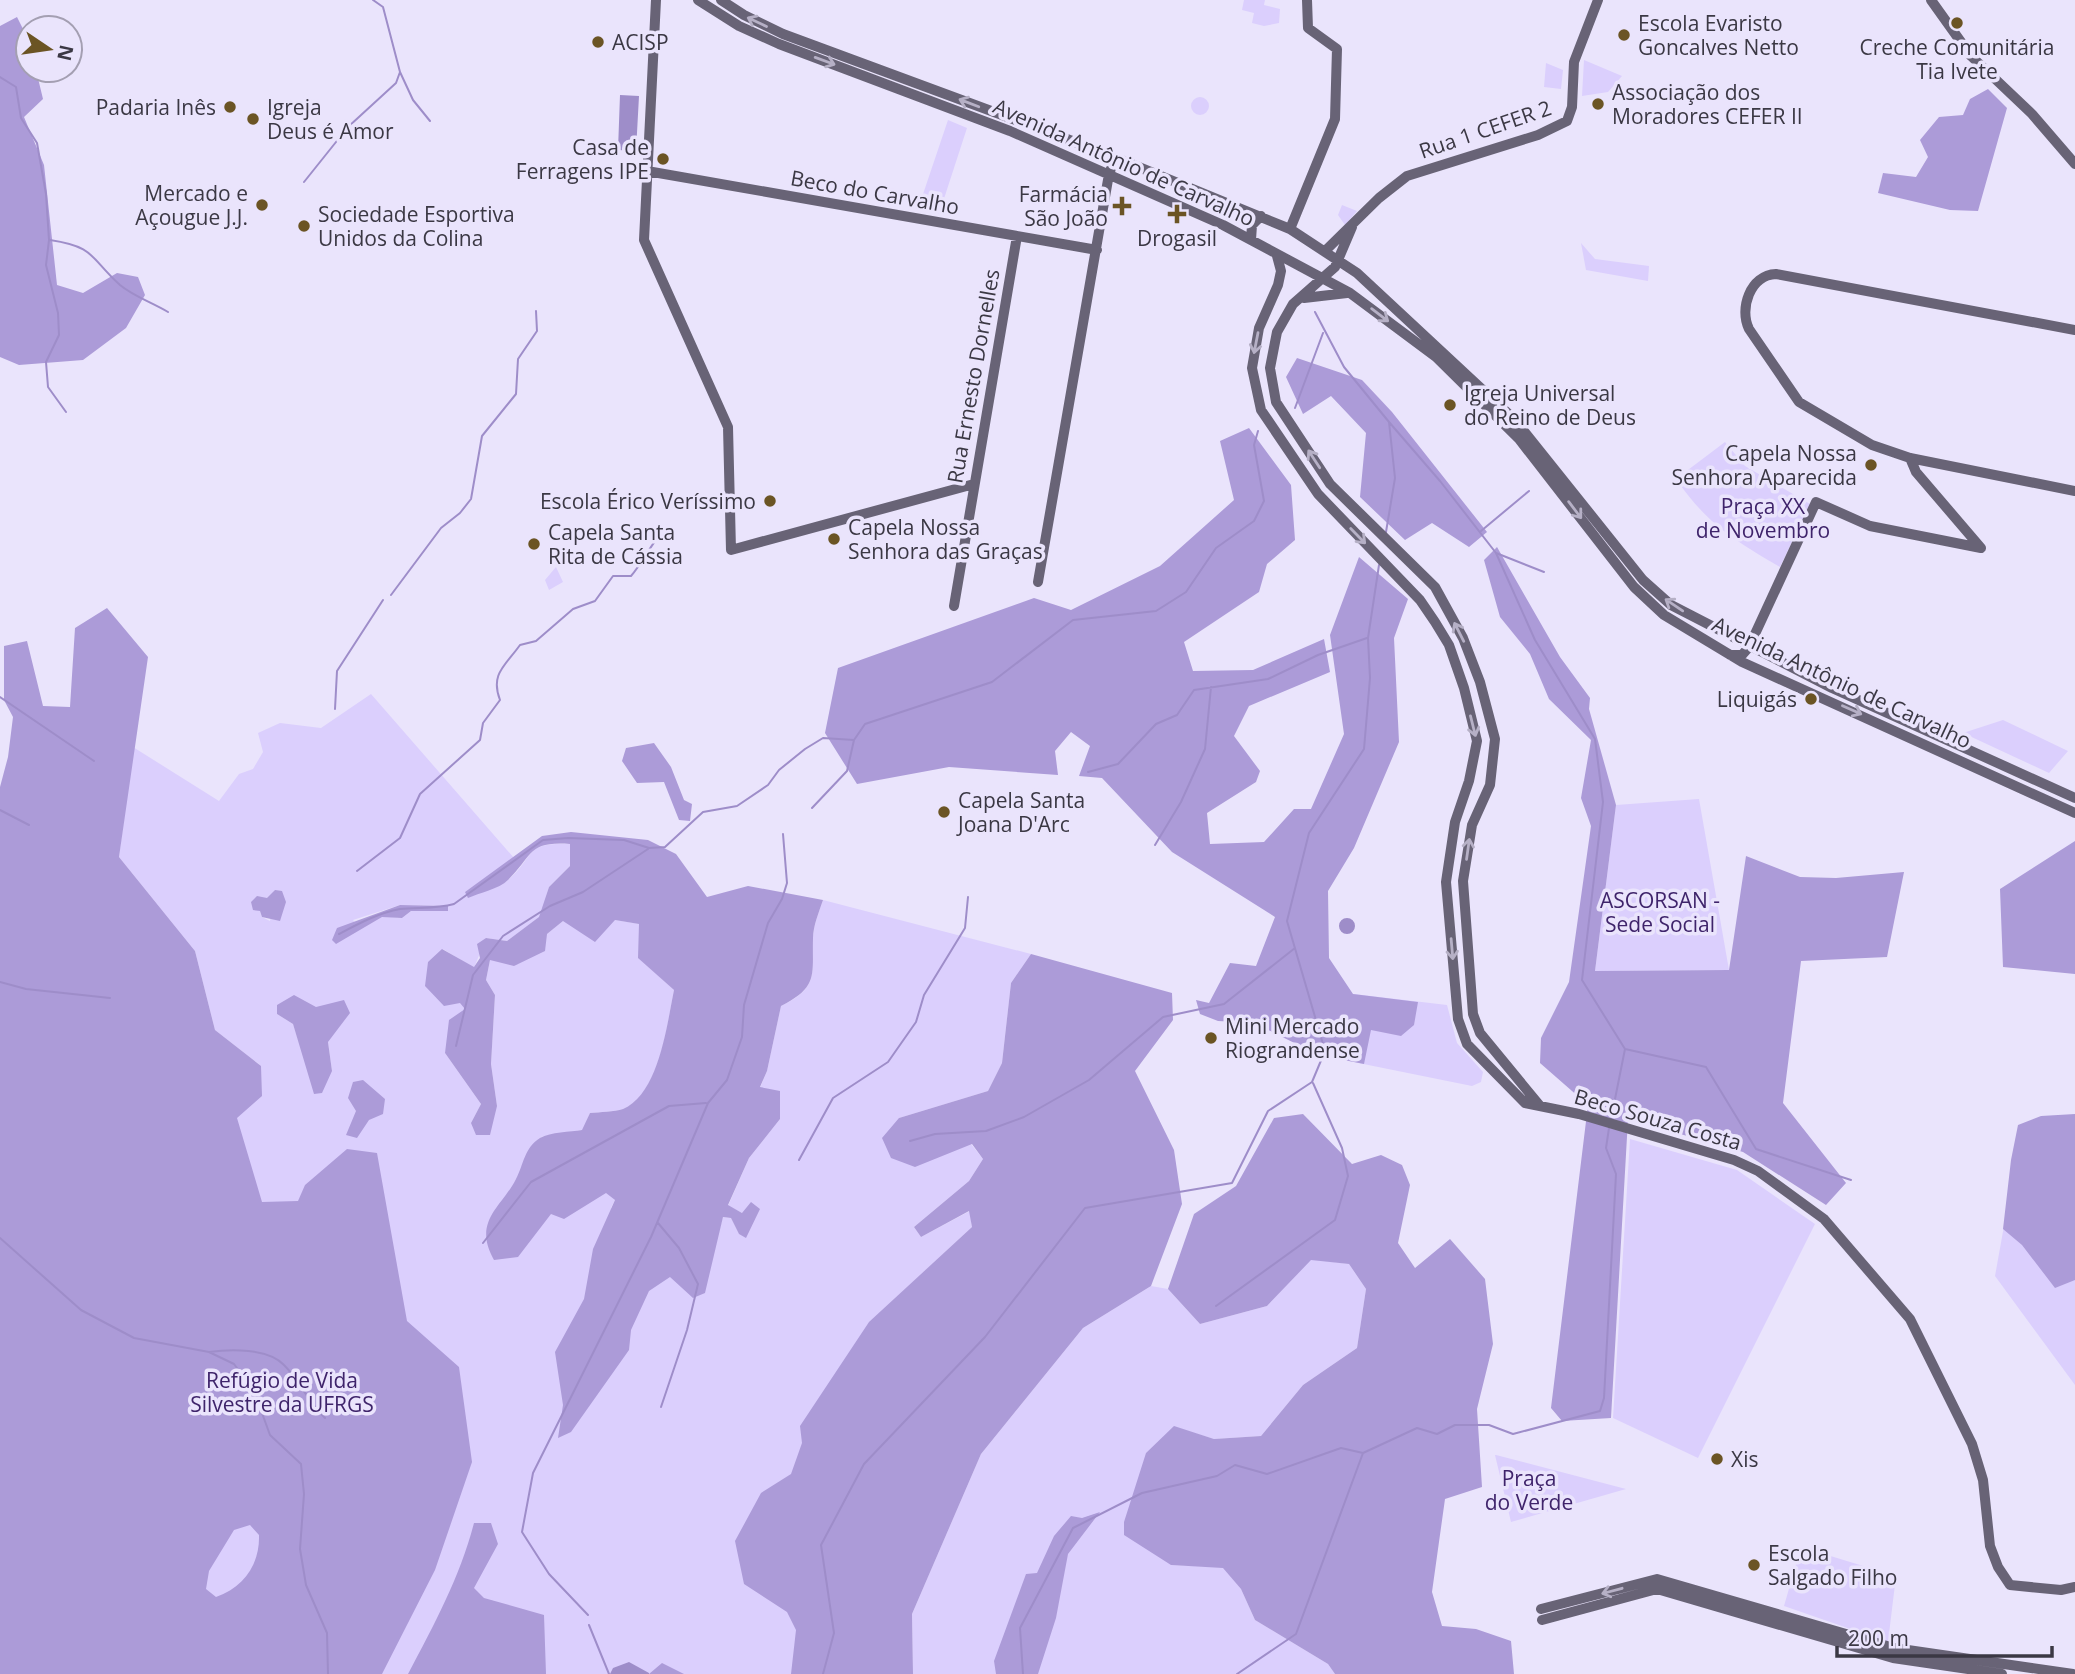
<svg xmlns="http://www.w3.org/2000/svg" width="2075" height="1674" viewBox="0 0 2075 1674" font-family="'Open Sans',sans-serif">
  <rect width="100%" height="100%" fill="#eae4fc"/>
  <path fill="#dbcffd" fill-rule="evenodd" d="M1244,0H1265L1264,5L1280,9L1279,23L1264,26L1252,23L1254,13L1242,10Z
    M1584,60L1622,76L1608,92L1582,96Z
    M1546,63L1563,70L1561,89L1544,87Z
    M1191 106a9 9 0 1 1 18 0a9 9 0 1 1-18 0Z
    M948,120L967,128L939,214L918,209Z
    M1342,205L1357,211L1345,225L1338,215Z
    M1581,243L1595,259L1649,266L1648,281L1586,270Z
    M1725,442L1745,466L1810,504L1780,567C1734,540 1707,524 1676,479Z
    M556,567L563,582L549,590L545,580Z
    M371,694L514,858L465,892C477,889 499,888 508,880C536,856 523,842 570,844V866L549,887L540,917L507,941L486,938L474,968L443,949L465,1010L445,1053L481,1104L471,1123L497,1106L491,1064L495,995L486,980L490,960L547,934L563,921L615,920L640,924L639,958L674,990C667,1024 660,1094 623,1109C614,1112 600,1112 590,1113L583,1130L541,1137L615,1200L611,1208L715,1244L723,1217L731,1218L739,1233L742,1213L728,1206L749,1158L780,1119L760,1088L767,1071L781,1006C819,988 812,974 813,938C813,926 819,912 823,900L1031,954L1011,983L1002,1063L988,1091L899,1118L971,1144L983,1159L969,1181L914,1227L921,1237L970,1211L972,1227L889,1304L823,1674H0V997L260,1065L215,1030L195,951L119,857L133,747L219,801L239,774L253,769L263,752L258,733L280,723L321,728ZM275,890L270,921L262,917L260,911ZM400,905L447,906L448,911H411L402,918L382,916L360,929L353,920ZM277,1005L316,1007L328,1042L332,1071L302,1051L293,1024L277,1014Z
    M2003,720L2068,751L2049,773L1963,733Z
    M1699,799L1729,970L1595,971L1616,805Z
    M1354,994L1447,1005L1457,1043L1483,1072L1481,1082L1472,1086L1319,1055Z
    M2075,1115V1385L1995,1276L2022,1126Z
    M1630,1139L1737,1170L1815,1224L1698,1458L1613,1418Z
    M1311,1259L1349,1264L1366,1289L1357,1348L1303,1385L1261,1436L1214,1439L1174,1427L1171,1565L1223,1567L1241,1589L1255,1620L1328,1664L1335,1674H913L912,1614L981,1454L1083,1328L1151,1286L1168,1289L1200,1324L1267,1306Z
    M1495,1455H1496L1626,1489L1511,1522Z
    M1801,1547L1896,1576L1888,1642L1784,1606Z"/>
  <path fill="#ac9bd8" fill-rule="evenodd" d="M17,17L28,39V70H36L43,99L24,117L44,165L57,285L83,293L117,273L138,277L145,295L126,328L83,360L19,365L0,357V26Z
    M1988,89L2007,108L1978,211L1950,210L1878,193L1883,173L1916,177L1928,157L1920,140L1939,117L1963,115L1970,99Z
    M1297,358L1362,380L1392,412L1487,532L1469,547L1432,523L1405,540L1360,497L1366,433L1331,396L1303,414L1286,377Z
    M1249,428L1291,485L1295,540L1267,564L1259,592L1184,642L1193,671L1253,670L1324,639L1330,672L1249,706L1234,736L1260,771L1256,782L1207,813L1210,844L1264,842L1294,809H1311L1344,734L1330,635L1359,557L1408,599L1394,638L1399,742L1354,848L1328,891L1329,958L1353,994L1418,1002L1414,1025L1401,1036L1371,1030L1364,1064L1319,1055L1254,1023L1218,1021L1200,1014L1196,1000L1209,1003L1230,963L1256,966L1275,917L1172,852L1102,778L1079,776L1090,746L1071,732L1055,751L1058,775L949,767L857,784L825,733L838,668L1034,598L1071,610L1160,566L1234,500L1220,441Z
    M1497,547L1560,657L1590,698L1589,709L1616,805L1595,971L1729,970L1746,856L1800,877L1836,878L1904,872L1887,957L1801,961L1783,1103L1846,1183L1826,1205L1743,1152L1628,1119L1611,1418L1562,1421L1551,1408L1588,1105L1540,1063L1541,1038L1569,982L1591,826L1581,798L1591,740L1549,699L1530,654L1500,617L1484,560Z
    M107,608L148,657L119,857L195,951L215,1030L261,1066L262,1096L237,1118L262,1202L298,1201L305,1185L347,1149L377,1153L407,1321L459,1367L472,1462L435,1570L382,1674H0V787L8,757L13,717L4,700V646L27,641L43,706L70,707L75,628ZM250,1525L259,1535C260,1564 244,1587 216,1597L206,1589L209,1571L234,1530Z
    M654,743L671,767L684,800L692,804L690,821L679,820L664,782L637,783L622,761L626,748Z
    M571,832L648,840L676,854L707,897L748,886L823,900C819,912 813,926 813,938C812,975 819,987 781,1006L767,1071L760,1087L780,1091V1119L749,1158L728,1205L742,1213L751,1202L760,1209L746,1238L739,1234L731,1218L723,1217L705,1293L693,1298L670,1277L649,1291L631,1330L629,1350L571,1432L558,1438L563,1405L555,1352L584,1299L593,1249L615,1200L606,1193L564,1219L551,1214L518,1257L494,1260C472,1221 502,1207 516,1179C524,1164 524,1148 540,1138C551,1132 570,1132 582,1130L590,1113C600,1112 614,1112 623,1109C659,1094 667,1024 674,990L638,958L639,924L615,920L595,942L563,921L547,934L545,951L514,966L490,960L486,980L495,995L491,1064L497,1106L490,1135H476L471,1123L481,1104L445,1053L449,1020L465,1009L460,1003L444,1006L425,986L428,962L442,949L474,967L480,958L477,944L486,938L507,941L539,917L549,887L570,866V844C527,841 533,856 508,880C499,889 479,893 468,898L465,892L542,836Z
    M2075,841V974L2003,967L2000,889Z
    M275,890L282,891L286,902L280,921L262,917L260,911L253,910L251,902L257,896L267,898Z
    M400,905L448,906V911H411L402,918L382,917L336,944L332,940L337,928Z
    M1031,954L1172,993L1173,1020L1135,1071L1174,1150L1182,1204L1151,1286L1083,1328L981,1454L912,1614L913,1674H791L796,1630L787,1612L744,1584L735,1541L761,1493L791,1474L802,1443L800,1426L869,1322L972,1227L969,1211L921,1237L914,1227L969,1181L983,1159L972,1144L915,1167L891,1158L882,1138L899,1118L988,1091L1002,1063L1011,983Z
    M294,995L316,1007L344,1000L350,1013L328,1042L332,1071L322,1093L314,1094L293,1024L277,1014V1005Z
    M363,1080L385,1099L383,1114L369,1120L357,1138L346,1135L356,1111L348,1098L353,1082Z
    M1303,1114L1352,1164L1381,1155L1402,1165L1410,1185L1398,1243L1415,1268L1450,1239L1485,1279L1493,1344L1477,1409L1482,1487L1445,1499L1432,1592L1442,1626L1476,1629L1511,1641L1514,1674H1335L1328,1664L1255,1620L1241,1589L1223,1568L1171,1565L1124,1535V1522L1146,1453L1174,1426L1214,1439L1261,1436L1303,1385L1357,1348L1366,1289L1349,1264L1311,1260L1267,1306L1200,1324L1168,1289L1194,1214L1236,1186L1274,1118Z
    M2075,1114V1280L2055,1288L2022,1245L2003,1229L2011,1160L2018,1125L2041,1116Z
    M1100,1512L1068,1554L1056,1618L1038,1674H996L994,1661L1026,1574L1037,1573L1054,1536L1071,1516L1082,1518Z
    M474,1523H491L498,1544L474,1588L484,1598L544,1615L546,1674H408C434,1625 460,1577 474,1523Z
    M662,1663L684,1674H649Z"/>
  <path fill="#9e8dc9" d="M620,95L639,96L636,151L618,150Z
    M1339 926a8 8 0 1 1 16 0a8 8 0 1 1-16 0Z
    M629,1662L649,1673V1674H610L613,1668Z"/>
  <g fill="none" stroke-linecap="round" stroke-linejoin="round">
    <path stroke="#9e8dc9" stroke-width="2" d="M400,72L413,100L430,121
      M0,77L16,87L21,118L37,143L46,194L49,240L46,265L58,313L59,335L46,362L48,387L66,412
      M304,182L348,127L396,83L400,72L383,7L373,0
      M50,240C96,247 89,257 120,285C133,296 153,303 168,312
      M1315,312L1344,367L1389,422L1395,478L1386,532
      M1295,408L1323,333
      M1389,422L1440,481L1496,553L1535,640L1595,739L1603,802L1582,980L1625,1049L1611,1119
      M1481,531L1529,491
      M1496,553L1544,572
      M391,595L441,528L460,513L471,499L482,436L516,394L518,359L537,331L536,311
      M0,697L94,761
      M335,709L337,671L383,600
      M1088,772L1118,764L1156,724L1177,715L1194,690L1268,679L1318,655L1367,638
      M812,808L847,771L854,740
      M0,810L29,825
      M1155,845L1181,802L1205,749L1211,687
      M357,871L400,838L420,794L480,740L483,723L500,700C490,674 505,666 520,645L536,641L573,609L595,601L613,576H631C643,562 651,544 663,531
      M339,934C358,924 378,913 400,909C418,907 436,909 454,904L543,840L568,838L624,840L649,848L665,847L703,812L737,806L768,785L779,770L805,749L823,738L854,740L865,724L992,682L1073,620L1156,611L1186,592L1216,548L1254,521L1264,501L1254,445L1258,431
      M0,982L26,989L110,998
      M456,1046L473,975L503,936L550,906L583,892L648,849
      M1625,1049L1706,1067L1756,1149L1851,1180
      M910,1141L935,1134L986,1131L1024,1117L1089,1080L1163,1017L1224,1004L1295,948
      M799,1160L833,1098L888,1062L916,1022L924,995L965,928L968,897
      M658,1223L679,1248L698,1284L687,1330L661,1407
      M0,1238L81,1310L134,1338L209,1352L234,1364L254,1391L270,1435L301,1464L304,1494L300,1549L306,1585L327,1633L328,1674
      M483,1243L531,1182L669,1106L706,1103
      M1216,1306L1335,1220L1348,1176L1342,1148L1313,1083
      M209,1352C230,1349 268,1348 284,1365C300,1381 308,1402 325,1418
      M588,1615L549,1574L522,1532L533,1473L651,1237L708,1103L727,1080L742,1037L744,1005L768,923L782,899L787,883L783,834
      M589,1625L609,1674
      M823,1674L834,1633L821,1545L864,1464L985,1337L1085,1208L1232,1183L1268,1111L1312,1082L1325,1051L1287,921L1309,833L1364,749L1370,678L1368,638L1379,565
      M1023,1674L1020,1628L1073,1528L1142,1493L1217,1476L1235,1465L1267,1474L1341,1448L1363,1453L1417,1428L1437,1434L1455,1425H1489L1513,1434L1600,1411L1604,1398L1616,1174L1606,1148L1609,1128
      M1237,1674L1296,1634L1363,1453"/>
    <path stroke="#686376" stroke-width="10" d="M656,0L644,240L728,427L731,550L974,484
      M698,0L739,26L779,44L1010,131L1223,225L1350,293L1436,357L1519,439L1634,587L1664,615L1742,662L2075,813
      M721,0L744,15L783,34L1102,152L1290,229L1357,273L1515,420L1643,580L1671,605L1832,688L2075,798
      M1931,0L1971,56L2032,114L2075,164
      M647,171L1097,250
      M1352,227L1335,267L1293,304L1277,332L1270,368L1276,402L1330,484L1435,587L1463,638L1480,682L1495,739L1490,785L1472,825L1463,881L1473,1014L1480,1033L1540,1106
      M1290,229L1335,119L1337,49L1308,28L1307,0
      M1251,240L1252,225L1261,216
      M1325,251L1379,198L1407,176L1538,135L1567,121L1572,107L1574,62L1598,0
      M1277,256L1281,271L1278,285L1259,328L1252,368L1261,410L1318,494L1420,600L1435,622L1449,645L1464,688L1477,741L1469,781L1455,822L1446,882L1458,1019L1467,1044L1525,1103L1579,1114L1734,1160L1758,1171L1824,1219L1910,1319L1972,1444L1983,1480L1990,1546L1998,1567L2010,1585L2061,1590L2075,1587
      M1304,298L1347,293
      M2075,330L1776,274C1750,275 1739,309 1749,329L1799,402L1872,445L1910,458L2075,491
      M1910,458L1916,472L1981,548
      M1038,582L1109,174L1115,158
      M954,606L1017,236
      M1730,655H1742L1749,647L1816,502L1870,526L1981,548
      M1541,1609L1657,1579L1894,1648L2073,1674
      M1542,1620L1657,1589L1893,1658L2002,1674"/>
  </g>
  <defs><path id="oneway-shaft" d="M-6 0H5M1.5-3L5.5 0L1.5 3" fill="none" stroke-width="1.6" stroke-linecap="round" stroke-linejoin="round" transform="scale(1.75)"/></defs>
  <g stroke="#b6b0c6">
    <use href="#oneway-shaft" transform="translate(757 22) rotate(-155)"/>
    <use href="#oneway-shaft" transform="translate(825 61) rotate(20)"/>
    <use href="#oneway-shaft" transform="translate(969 103) rotate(-159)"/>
    <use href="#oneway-shaft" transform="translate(1380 315) rotate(37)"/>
    <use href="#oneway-shaft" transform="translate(1256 343) rotate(101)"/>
    <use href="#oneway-shaft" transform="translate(1314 459) rotate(-123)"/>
    <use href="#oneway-shaft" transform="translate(1575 510) rotate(53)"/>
    <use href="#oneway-shaft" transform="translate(1358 536) rotate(46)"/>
    <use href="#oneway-shaft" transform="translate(1674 605) rotate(-146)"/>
    <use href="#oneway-shaft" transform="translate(1459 632) rotate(-117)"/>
    <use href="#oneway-shaft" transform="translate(1852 710) rotate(24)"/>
    <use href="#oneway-shaft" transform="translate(1473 726) rotate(76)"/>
    <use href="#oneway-shaft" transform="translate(1468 849) rotate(-82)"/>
    <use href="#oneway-shaft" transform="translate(1452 949) rotate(85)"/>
    <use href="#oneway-shaft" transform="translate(1612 1591) rotate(165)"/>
  </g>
  <g fill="#6b5424" stroke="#eae4fc" stroke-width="2.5">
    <circle cx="1957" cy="23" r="7"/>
    <circle cx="1624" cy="35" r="7"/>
    <circle cx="598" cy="42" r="7"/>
    <circle cx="1598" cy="104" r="7"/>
    <circle cx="230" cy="107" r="7"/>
    <circle cx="253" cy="119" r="7"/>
    <circle cx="663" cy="159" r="7"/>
    <circle cx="262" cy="205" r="7"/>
    <path d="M1118.5 195.5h7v7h7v7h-7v7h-7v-7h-7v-7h7z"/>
    <path d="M1173.5 203.5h7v7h7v7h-7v7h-7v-7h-7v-7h7z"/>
    <circle cx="304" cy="226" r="7"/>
    <circle cx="1450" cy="405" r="7"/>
    <circle cx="1871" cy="465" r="7"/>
    <circle cx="770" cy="501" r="7"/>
    <circle cx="834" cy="539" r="7"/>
    <circle cx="534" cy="544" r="7"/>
    <circle cx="1811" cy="699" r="7"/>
    <circle cx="944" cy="812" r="7"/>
    <circle cx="1211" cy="1038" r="7"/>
    <circle cx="1717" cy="1459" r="7"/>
    <circle cx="1754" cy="1565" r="7"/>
  </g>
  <g text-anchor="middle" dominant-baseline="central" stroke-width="7" stroke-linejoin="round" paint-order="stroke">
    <g font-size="21" fill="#3b3844" stroke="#eae4fc" text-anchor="start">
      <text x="1638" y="23">Escola Evaristo<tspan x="1638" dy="24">Goncalves Netto</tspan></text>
      <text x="612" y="42">ACISP</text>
      <text x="1957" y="47" text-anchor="middle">Creche Comunitária<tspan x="1957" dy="24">Tia Ivete</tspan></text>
      <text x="1612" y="92">Associação dos<tspan x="1612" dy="24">Moradores CEFER II</tspan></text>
      <text x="216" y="107" text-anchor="end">Padaria Inês</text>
      <text x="267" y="107">Igreja<tspan x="267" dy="24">Deus é Amor</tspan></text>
      <text x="649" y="147" text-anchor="end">Casa de<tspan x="649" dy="24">Ferragens IPE</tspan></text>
      <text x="248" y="193" text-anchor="end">Mercado e<tspan x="248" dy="24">Açougue J.J.</tspan></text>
      <text x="1108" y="194" text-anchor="end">Farmácia<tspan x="1108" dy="24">São João</tspan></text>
      <text x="318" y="214">Sociedade Esportiva<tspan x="318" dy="24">Unidos da Colina</tspan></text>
      <text x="1177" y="238" text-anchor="middle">Drogasil</text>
      <text x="1464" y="393">Igreja Universal<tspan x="1464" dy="24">do Reino de Deus</tspan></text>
      <text x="1857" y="453" text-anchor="end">Capela Nossa<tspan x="1857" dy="24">Senhora Aparecida</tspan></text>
      <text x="756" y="501" text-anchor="end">Escola Érico Veríssimo</text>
      <text x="848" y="527">Capela Nossa<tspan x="848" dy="24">Senhora das Graças</tspan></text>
      <text x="548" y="532">Capela Santa<tspan x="548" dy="24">Rita de Cássia</tspan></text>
      <text x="1797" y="699" text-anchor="end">Liquigás</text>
      <text x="958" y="800">Capela Santa<tspan x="958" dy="24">Joana D'Arc</tspan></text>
      <text x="1225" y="1026">Mini Mercado<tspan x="1225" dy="24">Riograndense</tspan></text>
      <text x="1731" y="1459">Xis</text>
      <text x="1768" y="1553">Escola<tspan x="1768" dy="24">Salgado Filho</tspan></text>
    </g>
    <g font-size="21" fill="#3b3844" stroke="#eae4fc">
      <text transform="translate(1485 129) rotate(-19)">Rua 1 CEFER 2</text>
      <text transform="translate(1124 162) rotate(24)">Avenida Antônio de Carvalho</text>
      <text transform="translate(875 192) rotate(10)">Beco do Carvalho</text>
      <text transform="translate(973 376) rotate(-80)">Rua Ernesto Dornelles</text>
      <text transform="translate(1842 682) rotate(25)">Avenida Antônio de Carvalho</text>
      <text transform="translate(1658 1119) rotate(16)">Beco Souza Costa</text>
    </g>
    <g font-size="21" fill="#3f246b" stroke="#eae4fc">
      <text x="1763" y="506">Praça XX<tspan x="1763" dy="24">de Novembro</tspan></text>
      <text x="1660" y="900">ASCORSAN -<tspan x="1660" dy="24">Sede Social</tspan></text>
      <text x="282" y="1380">Refúgio de Vida<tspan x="282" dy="24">Silvestre da UFRGS</tspan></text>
      <text x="1529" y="1478">Praça<tspan x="1529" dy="24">do Verde</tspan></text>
    </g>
  </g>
  <g transform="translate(49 49) rotate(103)"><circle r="33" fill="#eae4fc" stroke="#a49fb2" stroke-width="2"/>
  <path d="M0-5L12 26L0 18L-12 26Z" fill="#6b5424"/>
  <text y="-10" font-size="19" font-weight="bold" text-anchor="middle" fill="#3b3844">N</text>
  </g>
  <path d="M1837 1646v10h215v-10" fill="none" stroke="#3b3844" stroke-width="3.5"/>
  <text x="1848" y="1646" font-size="21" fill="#3b3844" stroke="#eae4fc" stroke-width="5" paint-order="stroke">200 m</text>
</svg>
